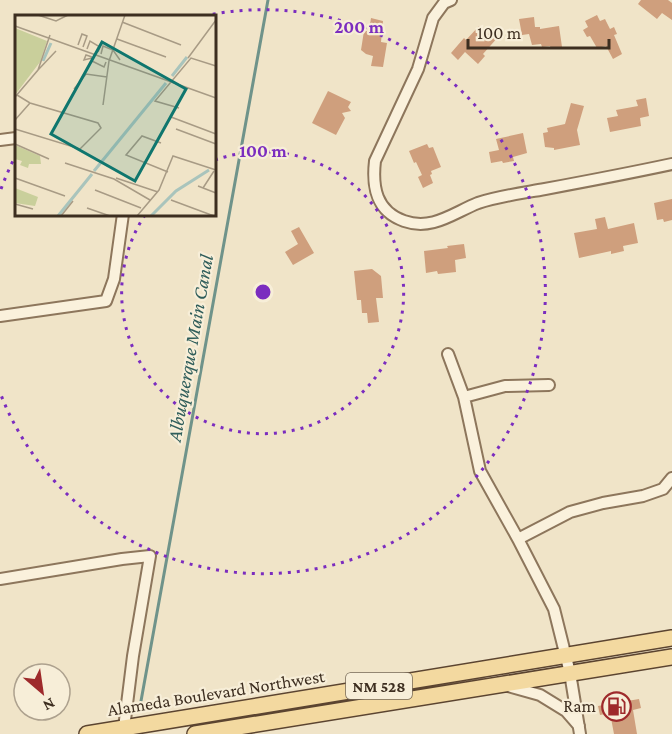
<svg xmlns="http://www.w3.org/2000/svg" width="672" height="734" viewBox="0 0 672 734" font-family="'Crimson Pro',serif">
  <rect width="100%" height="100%" fill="#f0e4c8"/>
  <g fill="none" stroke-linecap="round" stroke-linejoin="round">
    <path stroke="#6f938a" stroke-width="3" d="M141,701L268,0"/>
  </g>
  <path fill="#cf9f7d" d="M641,0H668L672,3V20L662,13L657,19L638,4Z
    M597,15L600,21L605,19L610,29L614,27L617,34L614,35L622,54L613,59L606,46L597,48L590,36L587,37L583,30L588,27L585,21Z
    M534,17L535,27H540V29L559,26L562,47L551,49L550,46L542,47L541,44L532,45L529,34L522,35L519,19Z
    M371,18L383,21L381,42L387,43L383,67L371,66L373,56L366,54L361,50L364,31H369Z
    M479,26L490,35L493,31L499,36L483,54L485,56L478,64L465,52L458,60L451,53L464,38L466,40Z
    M328,91L351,102L348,107L351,111L342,113L345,118L336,135L312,123Z
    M646,98L649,116L640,118L641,126L610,132L607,118L618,116L616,110L638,106L636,100Z
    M571,103L584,106L577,130L580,145L554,150V148L545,147L543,133L548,132L547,128L565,124Z
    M523,133L527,153L513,157L514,161L503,163L502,161L491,163L489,152L499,150L496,139Z
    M427,144L429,148L433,147L441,167L431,171L432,174L430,175L433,183L423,188L418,177L422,175L416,162L414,163L409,151Z
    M672,199V220L664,222L663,219L657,220L654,203Z
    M605,217L608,229L634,223L638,243L623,246L624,251L611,254V251L579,258L574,233L597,229L595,219Z
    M299,227L314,253L293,265L285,252L298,244L291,231Z
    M464,244L466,258L455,260L456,272L438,274L437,271L426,273L424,251L448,248L447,246Z
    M372,269L381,276L383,298H376L379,322L368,323L367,313H362L361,300H357L354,271Z
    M639,699L641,708L633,710L637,734H614L610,713L600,715L598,706Z"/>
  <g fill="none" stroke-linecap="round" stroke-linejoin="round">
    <defs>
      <path id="minor" d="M451,0L444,3L433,18L418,69L375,161C372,187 376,211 404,221C432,231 453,213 478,203C499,196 523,193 545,189C588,181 630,173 672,164
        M0,140L16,138
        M0,316L106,301L114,279L123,214
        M448,354L464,397L480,471L518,539L554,609L570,673L580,734
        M464,397L505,386L549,385
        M518,539L570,512L603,503L643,496L663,489L672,478
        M0,579L122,559L150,556L133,656L124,728L121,732
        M508,686L540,695L566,711L579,726"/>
      <path id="primary" d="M87,734L672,638
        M195,734L672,657"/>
    </defs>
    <use href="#minor" stroke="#8d765c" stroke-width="14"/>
    <use href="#primary" stroke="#5b4430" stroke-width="18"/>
    <use href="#minor" stroke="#faf1dc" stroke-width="10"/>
    <use href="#primary" stroke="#f3d9a0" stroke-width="15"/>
  </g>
  <g fill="none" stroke="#7b2cbf" stroke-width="3" stroke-dasharray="3 6">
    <path d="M215 160A141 141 0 1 1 145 215"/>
    <path d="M1 189A282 282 0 0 1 16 155M204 16A282 282 0 1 1 1 395"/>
  </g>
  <defs>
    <symbol id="fuel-ring" viewBox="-11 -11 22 22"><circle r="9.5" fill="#f7eed8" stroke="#9e2a2b" stroke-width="1.5"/><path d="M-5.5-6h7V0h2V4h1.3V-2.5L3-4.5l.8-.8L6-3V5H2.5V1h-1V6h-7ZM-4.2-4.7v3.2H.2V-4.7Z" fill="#9e2a2b"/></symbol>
  </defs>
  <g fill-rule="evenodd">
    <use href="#fuel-ring" x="600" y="690" width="33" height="33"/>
  </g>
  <g text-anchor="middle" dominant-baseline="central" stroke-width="4.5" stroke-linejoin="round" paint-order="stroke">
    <rect fill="#f7eed8" stroke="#756857" stroke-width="1.5" x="346" y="673" width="66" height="26" rx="4.5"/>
    <g font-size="16" font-weight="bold" fill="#3d2e20">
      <text x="379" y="686">NM 528</text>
    </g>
    <g font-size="18" fill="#3d2e20" stroke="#f7eed8">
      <text transform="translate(216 693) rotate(-9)">Alameda Boulevard Northwest</text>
    </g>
    <g font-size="18" fill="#3d2e20" stroke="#f7eed8" text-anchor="end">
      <text x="596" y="706">Ram</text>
    </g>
    <g font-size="20" font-style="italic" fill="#2f5d5a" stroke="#f7eed8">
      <text transform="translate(190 348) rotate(-80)">Albuquerque Main Canal</text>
    </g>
  </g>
  <g transform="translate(15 15)">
    <rect width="201" height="201" fill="#f0e4c8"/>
    <path d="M0,13L32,26L25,47L0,80ZM0,130L25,141L26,149H14L13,153L5,150L7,146L0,144ZM0,173L23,182L20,191L0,188Z" fill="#c9cf9b"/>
    <path fill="none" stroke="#a9c4bc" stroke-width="3" d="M28,46L36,28M157,61L172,42M79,156L151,68M43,201L77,159M136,201L161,176L194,155"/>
    <path fill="none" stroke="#a89b85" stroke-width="1.5" d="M23,0L41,6L53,0M107,7L166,30M0,11L201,83M102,24L151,42M63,30L67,19L72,21L68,32M72,34L75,26L85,32L83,37M86,39L88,31L98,35L105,45M77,43L69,45L71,40L77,42M173,43L201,5M77,46L89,52L91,47M23,55L41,36M59,74L71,59L92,62M0,82L23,55L35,20M88,90L94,46L110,0M164,93L140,86L176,43L201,51M156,102L201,119M0,105L15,88M0,114L65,134L86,113L83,108L15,88L2,80M161,114L201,129M146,128L127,121L111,140L153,157M0,129L34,144M50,148L99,164L135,185M0,163L50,181M101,163L143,177M183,171L201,178M188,173L199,156M80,175L126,193M156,185L199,201M0,189L18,194M72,193L95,201M46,201L58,186M122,201L144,175L158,141L201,155"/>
    <path fill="#0f766e" fill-opacity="0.15" stroke="#0f766e" stroke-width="3" d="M87,27L171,74L120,166L36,119Z"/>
    <rect width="201" height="201" fill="none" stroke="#3d2e20" stroke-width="3"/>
  </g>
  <circle cx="263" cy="292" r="9" fill="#7b2cbf" stroke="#f7eed8" stroke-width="3"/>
  <g font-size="18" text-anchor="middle" font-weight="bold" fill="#7b2cbf" stroke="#f7eed8" stroke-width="4.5" stroke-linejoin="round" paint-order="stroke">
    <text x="359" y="33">200 m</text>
    <text x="263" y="157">100 m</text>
  </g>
  <g transform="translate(42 692) rotate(151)"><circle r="28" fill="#f7eed8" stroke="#ada18e" stroke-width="1.5"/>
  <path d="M0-4.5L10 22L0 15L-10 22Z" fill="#9e2a2b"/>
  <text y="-9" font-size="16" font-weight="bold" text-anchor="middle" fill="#3d2e20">N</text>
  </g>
  <path d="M468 39v9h141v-9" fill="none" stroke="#3d2e20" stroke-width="3"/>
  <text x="477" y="39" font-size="18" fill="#3d2e20" stroke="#f7eed8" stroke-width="4.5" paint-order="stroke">100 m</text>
</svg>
